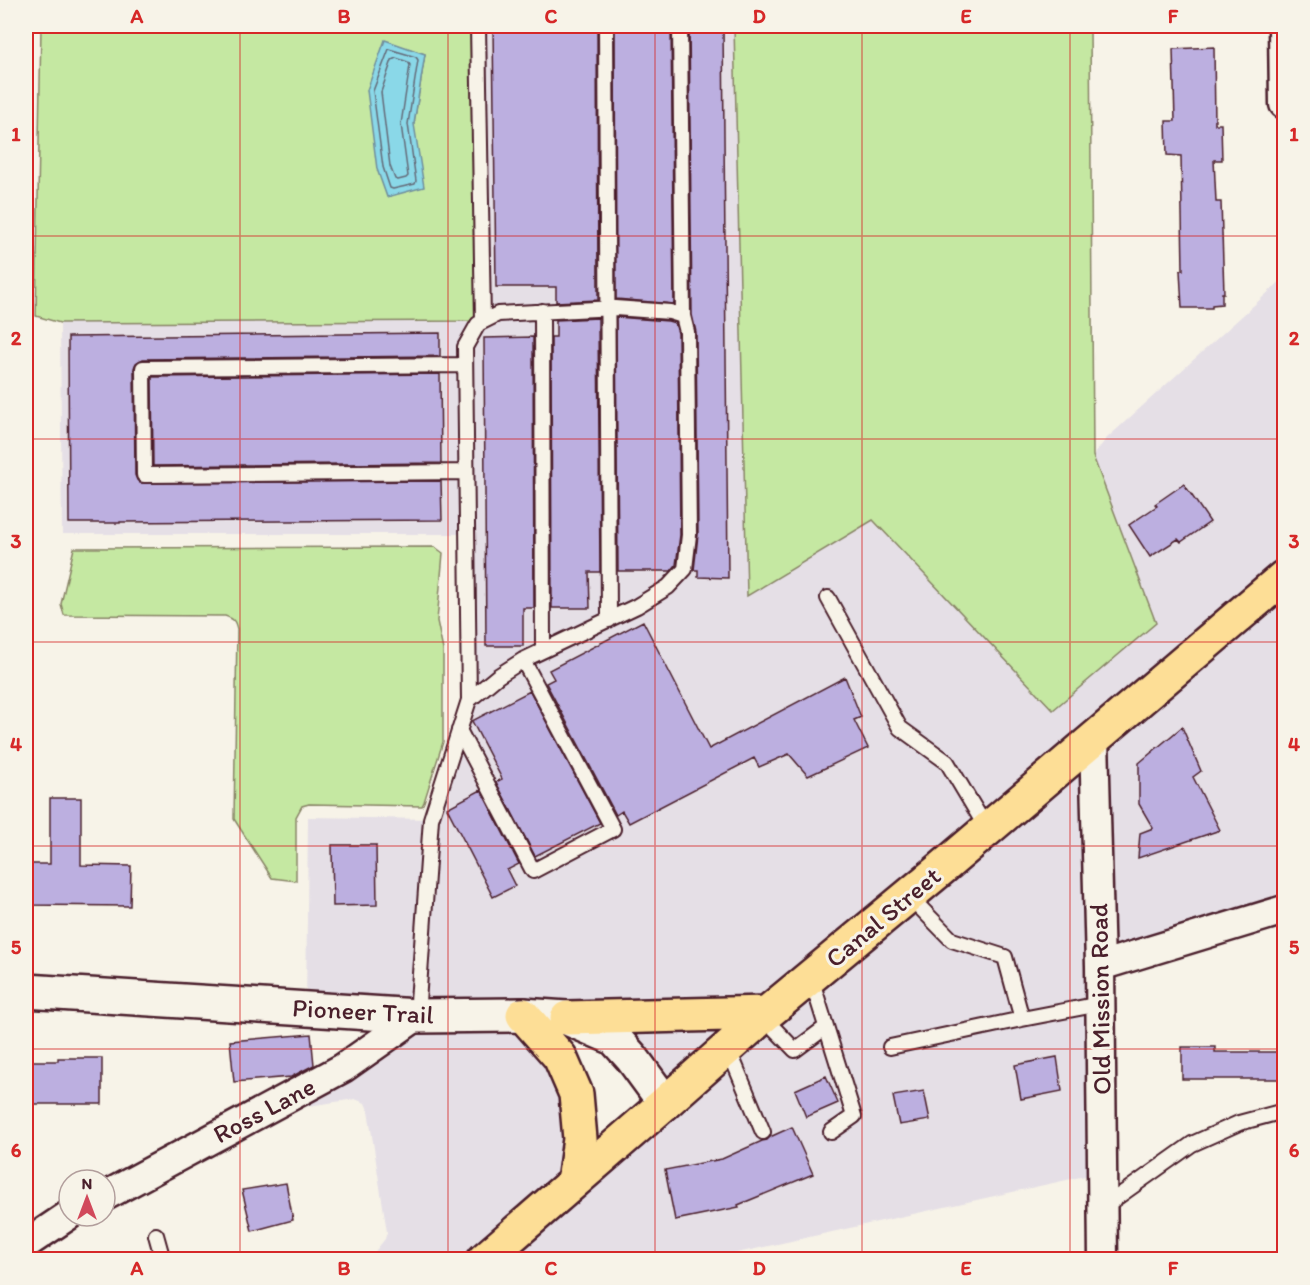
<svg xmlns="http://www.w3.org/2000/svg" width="1310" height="1285" viewBox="0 0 1310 1285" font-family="Itim,sans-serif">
  <rect width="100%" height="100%" fill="#f7f3e8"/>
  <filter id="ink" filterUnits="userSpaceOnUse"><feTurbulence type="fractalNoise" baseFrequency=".0167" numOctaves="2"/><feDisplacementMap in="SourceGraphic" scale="12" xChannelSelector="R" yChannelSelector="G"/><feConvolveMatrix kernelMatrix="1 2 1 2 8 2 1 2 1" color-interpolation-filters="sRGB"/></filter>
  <g filter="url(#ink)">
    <path fill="#e5dfe6" d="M478,26H734L747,595L872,520L1053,710L1156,623L1093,456L1106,439L1284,278V910L1100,966L1103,1172L710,1259H484L665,1103L614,1038L306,1009L308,817L431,819L469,700L467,534H62L60,323L483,321Z
      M420,1031H517L549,1067L563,1098L566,1139L561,1174L461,1259H369L385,1239L387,1232L368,1110L365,1103L355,1099L302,1107L350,1081Z"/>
    <path fill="#c5e8a2" stroke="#888466" stroke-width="1.5" fill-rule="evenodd" d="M41,26H478L483,321L60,323L36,316ZM385,41L425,54L414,124Z
      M734,26H1090L1093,456L1156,623L1053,710L873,520L747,596Z
      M435,547L443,553L437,621L443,650V742L424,802L422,806L309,804L302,806L296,817V881L272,878L234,819L237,629C235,621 234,619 225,616L64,615L61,604L74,548Z"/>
    <path fill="#8ad8e8" stroke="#708e9c" stroke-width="1.5" d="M385,40L425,54L414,124L424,187L387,197L377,169L367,90Z"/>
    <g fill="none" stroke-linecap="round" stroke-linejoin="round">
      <path stroke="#646977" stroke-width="1.5" d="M389,49L416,57L418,60L408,124L416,181L415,184L393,189L390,188L383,167L373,91Z
        M396,58L408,62L410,65L401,124L408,176L406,178L398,180L395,179L390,166L381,92L392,60Z"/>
    </g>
    <path fill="#bcafe0" stroke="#4a1f2b" stroke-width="1.5" d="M493,26H597L598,300L556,302V287H496Z
      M615,26H671L674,304L616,299Z
      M689,26H723L728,578L698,577V570H694L698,535L696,332L692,315Z
      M1214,47L1215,124H1221L1222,160H1214L1216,202H1221L1224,293H1222V304L1212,305V308H1182L1180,270H1183L1181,156L1167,155L1166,121H1175L1173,49Z
      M616,317L668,321L675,323L678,333L680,535L676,565L671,571H618Z
      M598,318L600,572H589L590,608H552L551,337H556V320Z
      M440,333V356L143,359L136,363L134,368L135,475L137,480L140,483L441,481L442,520L120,522V523H69L68,337Z
      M533,337L534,608H523V646H486L484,338Z
      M440,374L441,463L153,466L152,377Z
      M1184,484L1210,522L1181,542L1178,539L1150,557L1129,525L1157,506L1155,504Z
      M643,621L709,749L845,677L861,717L854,720L868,748L808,776L789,754L759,767L754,758L629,823L622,811L616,815L546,683L554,679L549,670Z
      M530,691L600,823L535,856L496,782L502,779L472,721Z
      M1182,727L1201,771L1193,777L1220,830L1138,858L1140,833L1153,828L1139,804V763Z
      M481,790L519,864L507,870L515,886L493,897L447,808Z
      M50,798H81V865L131,866L130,906L26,905V864H50Z
      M332,845H376L377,905L333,906Z
      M311,1034L314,1065L291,1077L234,1082L230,1041Z
      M1182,1047H1215V1052H1281V1079H1182Z
      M1057,1057L1062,1091L1021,1099L1015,1065Z
      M58,1058H102V1104H26V1061H58Z
      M826,1076L838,1103L806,1117L795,1090Z
      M924,1091L930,1120L899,1125L893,1096Z
      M792,1127L813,1174L738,1205L739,1207L675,1220L665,1170L722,1159L762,1141L767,1140L770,1137Z
      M286,1183L293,1220L252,1231L242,1190Z"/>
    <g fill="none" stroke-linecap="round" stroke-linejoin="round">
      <defs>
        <path id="lane" d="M478,26L483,321
          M606,26L609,620
          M680,26L683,316
          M542,311L543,650
          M465,365L143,368L144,475L466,472
          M828,598L900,728L947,762L987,829
          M459,730L533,871L613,829L523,660
          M908,895L952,940L1005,957L1022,1019L1100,1004
          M811,978L854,1116L831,1132
          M417,1016L431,819L469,700L498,676L523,660L637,606L668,587L685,569L689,535L687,332L683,316L670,312L615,308L498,314L478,324L465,347L469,700
          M763,1017L795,1050L826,1027
          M890,1047L1022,1019
          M728,1048L763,1132
          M1102,1208L1192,1144L1239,1123L1284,1111
          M156,1235L163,1260"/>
        <path id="street" d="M1283,26L1284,104
          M1094,738L1100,966L1103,1260
          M1100,966L1284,910
          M105,1196L343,1068L417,1016
          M26,1244L69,1215"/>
        <path id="secondary" d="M26,991L417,1016L523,1015L567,1018L614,1038L632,1058L665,1103"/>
        <path id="primary" d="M523,1015L560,1057L576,1094L580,1139L574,1182
          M567,1018L767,1013
          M484,1260L665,1103L767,1013L941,869L1284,577"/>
      </defs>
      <use href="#lane" stroke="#4a1f2b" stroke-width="18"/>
      <use href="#street" stroke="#4a1f2b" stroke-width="33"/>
      <use href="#secondary" stroke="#4a1f2b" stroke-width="38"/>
      <use href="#primary" stroke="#4a1f2b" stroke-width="38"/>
      <use href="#lane" stroke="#f7f3e8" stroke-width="14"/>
      <use href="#street" stroke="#f7f3e8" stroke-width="28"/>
      <use href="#secondary" stroke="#f7f3e8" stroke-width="33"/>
      <use href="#primary" stroke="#fdde96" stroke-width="33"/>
    </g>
  </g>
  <path fill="none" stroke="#d62828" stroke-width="1.5" stroke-opacity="0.55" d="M240,26V1260M448,26V1260M655,26V1260M862,26V1260M1070,26V1260M26,236H1284M26,439H1284M26,642H1284M26,846H1284M26,1049H1284"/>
  <g text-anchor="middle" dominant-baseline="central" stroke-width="6" stroke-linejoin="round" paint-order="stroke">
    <g font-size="26" fill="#4a1f2b" stroke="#f7f3e8">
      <text transform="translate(883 917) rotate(-40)">Canal Street</text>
      <text transform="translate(1100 999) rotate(-91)">Old Mission Road</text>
      <text transform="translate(363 1011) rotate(3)">Pioneer Trail</text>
      <text transform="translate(264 1110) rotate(-28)">Ross Lane</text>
    </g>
  </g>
  <rect width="1310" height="1285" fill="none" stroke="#f7f3e8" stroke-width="66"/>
  <g transform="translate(87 1198)"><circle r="28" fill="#f7f3e8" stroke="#b29e9c" stroke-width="1.5"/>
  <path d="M0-4.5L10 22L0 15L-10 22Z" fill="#d1495b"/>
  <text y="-9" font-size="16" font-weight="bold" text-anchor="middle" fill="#4a1f2b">N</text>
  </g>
  <rect x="33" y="33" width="1244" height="1219" fill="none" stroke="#d62828" stroke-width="2"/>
  <g font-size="20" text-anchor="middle" font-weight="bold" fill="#d62828">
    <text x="137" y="23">A</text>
    <text x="344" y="23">B</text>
    <text x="551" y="23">C</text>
    <text x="759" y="23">D</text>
    <text x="966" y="23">E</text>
    <text x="1173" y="23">F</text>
    <text x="16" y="141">1</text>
    <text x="1294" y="141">1</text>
    <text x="16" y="345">2</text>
    <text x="1294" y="345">2</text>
    <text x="16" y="548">3</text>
    <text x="1294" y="548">3</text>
    <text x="16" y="751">4</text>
    <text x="1294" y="751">4</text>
    <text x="16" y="954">5</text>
    <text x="1294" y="954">5</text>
    <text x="16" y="1157">6</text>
    <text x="1294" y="1157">6</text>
    <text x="137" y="1275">A</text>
    <text x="344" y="1275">B</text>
    <text x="551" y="1275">C</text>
    <text x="759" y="1275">D</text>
    <text x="966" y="1275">E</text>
    <text x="1173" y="1275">F</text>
  </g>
</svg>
